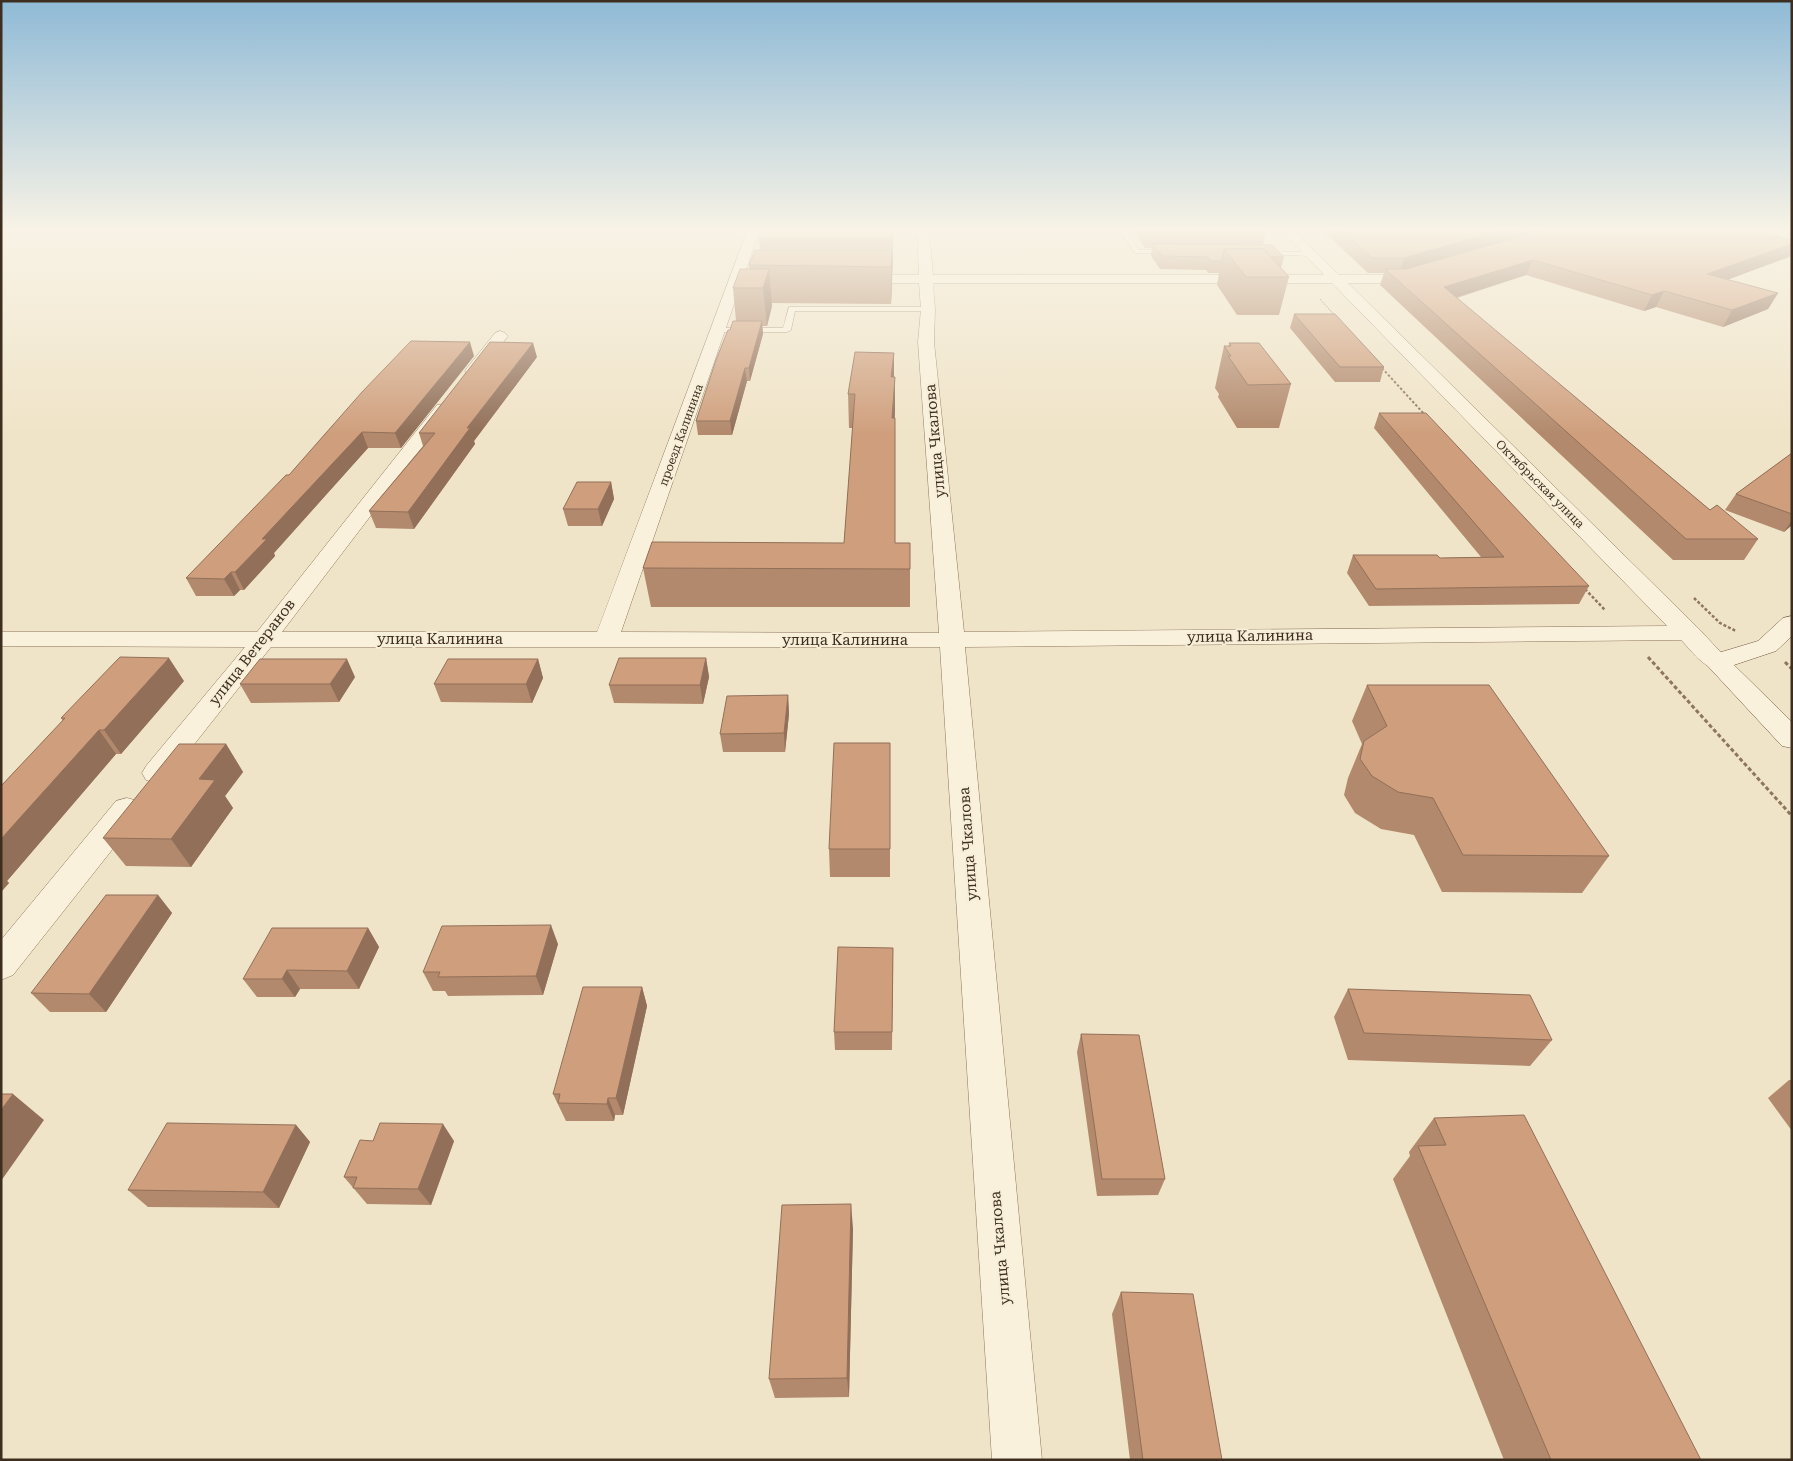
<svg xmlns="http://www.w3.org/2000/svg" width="1793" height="1461" viewBox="0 0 1793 1461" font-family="'Roboto Serif',serif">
  <rect width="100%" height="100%" fill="#f0e4c8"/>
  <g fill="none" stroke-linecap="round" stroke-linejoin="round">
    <defs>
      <path id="lane" d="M1119,229H1126L1139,250H1172L1175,252L1172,254L1135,253Z
        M1245,229H1288L1290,231L1287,233H1246L1243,231Z
        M1260,251L1311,252L1315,254L1311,256L1258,254V252Z
        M789,307H928L932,309L928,311H795L791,330L787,332H719L715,330L719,328H783Z"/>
      <path id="street" d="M748,229H760L621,632L939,633L918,342L921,309L919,283H855L848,279L855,275H919L917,229H929L933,275H1324L1280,229H1293L1339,275H1392L1419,270L1424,271L1426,274L1424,277L1392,283H1348L1698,628L1730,662L1726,668C1706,673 1695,654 1681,640L965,647L1042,1460H992L940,647H271L166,780L156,783L146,780L142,773L146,766L245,647L1,646V632H257L437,405L443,404L449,405L452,409L449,413L282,632H597ZM933,283H1332L1667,626L964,632L934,342L935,309Z
        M500,331L505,333L508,336L479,374H467L465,371L467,368L495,333Z
        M127,798L138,801L142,809L138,817L13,975L1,980V940L116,801Z"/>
      <path id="secondary" d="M1792,616V636L1776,651L1734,665L1792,722V748L1782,746L1704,662L1708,656L1758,641L1783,618Z"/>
    </defs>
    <use href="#lane" stroke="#8d765c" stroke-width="1"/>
    <use href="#street" stroke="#8d765c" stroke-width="1"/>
    <use href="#secondary" stroke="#6f573f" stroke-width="1"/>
    <path stroke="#8d765c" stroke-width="1" stroke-dasharray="2 1" stroke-linecap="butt" d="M1320,299L1336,317"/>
    <path stroke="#8d765c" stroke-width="2" stroke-dasharray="2.5 2" stroke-linecap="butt" d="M1382,368L1425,415"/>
    <path stroke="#8d765c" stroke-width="2.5" stroke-dasharray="3 2" stroke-linecap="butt" d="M1585,589L1605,610
      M1694,598L1720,623L1736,631"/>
    <path stroke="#8d765c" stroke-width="3" stroke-dasharray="4 2.5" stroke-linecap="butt" d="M1648,657L1792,816
      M1785,662L1792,669"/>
    <use href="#lane" fill="#faf1dc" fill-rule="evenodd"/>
    <use href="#street" fill="#faf1dc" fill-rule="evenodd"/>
    <use href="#secondary" fill="#faf1dc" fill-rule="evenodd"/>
  </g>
  <path fill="#b2896c" d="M893,229V261L891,304L772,303V306L767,326H762L763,334L750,381H747L732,435H698L696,421L730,330L736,321L733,288L749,269V265L760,250L759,239Z
    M1133,229H1267L1263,245L1284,257L1281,268L1289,277L1279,315H1237L1217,285L1219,273H1208L1206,270L1160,269L1151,256L1152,248H1145Z
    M1321,229H1747L1789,257L1727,280L1778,293L1768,309L1723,327L1656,307L1644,311L1526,275L1457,298L1710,510L1758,539L1744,560H1673L1380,285L1384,273H1368Z
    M1294,314L1384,367L1380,382H1335L1290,328Z
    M1229,343L1291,384L1279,428H1237L1218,397L1219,394L1215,388L1224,346H1229Z
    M894,353V377H895V543L910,569V607H651L643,568L844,543L853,428H849L848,394Z
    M474,356L401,448H368L274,553L275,556L244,590H240L234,596H196L186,578L289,475Z
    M537,357L474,441L475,444L414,529L376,528L369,511L423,446L419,433Z
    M1379,413L1589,586L1579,604L1369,606L1347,573L1353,555L1440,558L1481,557L1374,428Z
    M1792,453V525L1784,532L1725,510L1736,494Z
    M611,482L614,499L602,526H568L563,509Z
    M706,658L709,677L703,704L614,703L609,685Z
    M538,659L543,678L532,703L441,702L434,684Z
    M355,677L339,702L251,703L240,684Z
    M184,681L121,754H116L7,881L9,883L1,892V786L63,721L61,718Z
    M1367,685L1609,856L1582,893L1442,892L1414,835L1381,829L1355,813L1344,795L1348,778L1362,744L1352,721Z
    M788,695L789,714L785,752H723L720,734Z
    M890,743V877H830L829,849Z
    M226,744L243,772L225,796L233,808L191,867L126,866L103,838Z
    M158,895L172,913L106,1012H50L31,993Z
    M368,928L379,947L359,989H300L295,997H257L243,979Z
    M558,944L543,995L448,996L445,991H433L423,972Z
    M893,948L892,1050H835L834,1032Z
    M642,987L647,1006L623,1115H615L614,1121H566L553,1094Z
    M1348,989L1552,1040L1530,1066L1348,1060L1334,1017Z
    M1081,1034L1165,1179L1158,1195L1097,1196L1077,1052Z
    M1789,1080H1792V1131L1768,1098Z
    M1434,1118L1701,1460H1504L1393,1179L1410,1156L1409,1152Z
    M296,1125L310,1142L279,1208L148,1207L128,1190Z
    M454,1141L431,1205L367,1204L344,1177Z
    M853,1228L849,1397L775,1398L769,1379Z
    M1121,1292L1222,1460H1130L1112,1314Z"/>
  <path fill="#916f58" d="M893,229V261L892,274V239Z
    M1504,229H1549L1399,273L1404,258Z
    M1792,244V252L1789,257L1699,290L1707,274Z
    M892,250V286L891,304V267Z
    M1533,260L1526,275L1438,303L1444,287Z
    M769,269L772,306L767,326L763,288Z
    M1664,291L1656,307L1644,311L1652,295Z
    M1778,293L1768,309L1723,327L1732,310Z
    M762,321L763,334L750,381L749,368Z
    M470,342L474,356L401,448L395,433Z
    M533,343L537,357L474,441L475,444L414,529L408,512L467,428Z
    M894,353V385L891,377Z
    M745,368L747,381L732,435L730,421Z
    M895,377V410L892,453V418Z
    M362,432L368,448L274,553L275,556L244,590L235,572L262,539Z
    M611,482L614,499L602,526L598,509Z
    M1792,520V525L1784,532Z
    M231,572L240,590L234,596L224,579Z
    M169,658L184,681L121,754L104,730Z
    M706,658L709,677L703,704L700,685Z
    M347,659L355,677L339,702L330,684Z
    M538,659L543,678L532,703L526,684Z
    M788,695L789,714L785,752L784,733Z
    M99,730L116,754L7,881L9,883L1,892V839Z
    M226,744L243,772L225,796L233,808L191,867L171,839L199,779Z
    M158,895L172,913L106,1012L89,994Z
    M551,925L558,944L543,995L536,976Z
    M368,928L379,947L359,989L347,971Z
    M287,970L300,989L295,997L282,979Z
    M642,987L647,1006L623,1115L616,1098Z
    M13,1094L44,1120L1,1181V1110Z
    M608,1098L615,1115L614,1121L607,1104Z
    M443,1124L454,1141L431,1205L418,1189Z
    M296,1125L310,1142L279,1208L263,1192Z
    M851,1204L853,1228L849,1397L847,1378Z"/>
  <path fill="#cf9f7d" stroke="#916f58" d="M763,229H893L892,239H759Z
    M1341,229H1504L1404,258H1372Z
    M1547,229H1747L1792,240V244L1707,274L1778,293L1732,310L1664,291L1652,295L1533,260L1444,287L1710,510L1717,505L1758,539H1686L1385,269H1406Z
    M1153,244L1272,245L1284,257H1271L1264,249H1224L1222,261H1211L1208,257L1162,256Z
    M1224,249H1264L1289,277H1246Z
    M755,250H892L891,267L749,265Z
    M740,269H769L763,288H733Z
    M1294,314H1335L1384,367H1340Z
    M733,321H762L749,368H745L730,421H696L716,360L728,330H730Z
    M411,341L470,342L395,433L362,432L262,539H267L235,572H231L224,579L186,578L286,475H289L362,392Z
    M490,342L533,343L467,428H470L408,512L369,511L435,433H419Z
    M1229,343H1259L1291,384L1248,385L1228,356H1231L1224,346H1231Z
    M855,352L894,353L891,377H895L892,418H895V543H910V569L643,568L652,542L844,543L855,394H848Z
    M1379,413H1426L1589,586L1376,589L1353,555H1437L1440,558L1504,557Z
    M1792,453V514L1736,494Z
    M577,482H611L598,509H563Z
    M120,657L169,658L104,730H99L1,839V786L65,718H61Z
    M619,658H706L700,685H609Z
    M260,659H347L330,684H240Z
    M448,659H538L526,684H434Z
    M1367,685H1489L1609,856L1463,855L1433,798L1398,792L1372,776L1360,759L1364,741L1387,726Z
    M788,695L784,733L720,734L727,696Z
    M834,743H890V849H829Z
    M179,744H226L199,779L215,780L171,839L103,838Z
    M106,895H158L89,994L31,993Z
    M551,925L536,976L438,977L440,972H423L442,926Z
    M272,928H368L347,971L287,970L282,979H243Z
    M838,947L893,948L892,1032H834Z
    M583,987H642L616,1098H608L607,1104L558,1103L560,1094H553Z
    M1348,989L1530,995L1552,1040L1364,1033Z
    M1081,1034L1139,1035L1165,1179H1102Z
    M1,1094H13L1,1110Z
    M1524,1115L1701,1460H1551L1418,1146L1446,1145L1434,1118Z
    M167,1123L296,1125L263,1192L128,1190Z
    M380,1123L443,1124L418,1189L353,1188L357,1177H344L360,1140L373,1141Z
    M851,1204L847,1378L769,1379L782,1205Z
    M1121,1292L1193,1294L1222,1460H1143Z"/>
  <linearGradient id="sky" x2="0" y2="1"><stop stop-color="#8fbad6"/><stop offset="0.53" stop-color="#f8f3e6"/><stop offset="1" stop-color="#f8f3e6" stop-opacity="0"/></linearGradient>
  <rect width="1793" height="434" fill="url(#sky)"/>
  <g text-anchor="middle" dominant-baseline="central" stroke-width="4" stroke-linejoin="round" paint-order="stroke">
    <g font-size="12" fill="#3d2e20" stroke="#f7eed8">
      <text transform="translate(681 435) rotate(-70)">проезд Калинина</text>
      <text transform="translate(1540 484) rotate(45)">Октябрьская улица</text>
    </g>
    <g font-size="15" fill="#3d2e20" stroke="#f7eed8">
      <text transform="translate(935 441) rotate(-95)">улица Чкалова</text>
      <text transform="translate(1250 636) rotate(-1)">улица Калинина</text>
      <text x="440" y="639">улица Калинина</text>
      <text x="845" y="640">улица Калинина</text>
      <text transform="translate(252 652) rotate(-52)">улица Ветеранов</text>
      <text transform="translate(968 844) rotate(-94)">улица Чкалова</text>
      <text transform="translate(1000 1248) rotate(-95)">улица Чкалова</text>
    </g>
  </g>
  <rect width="1793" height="1461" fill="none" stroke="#3d2e20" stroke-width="5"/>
</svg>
